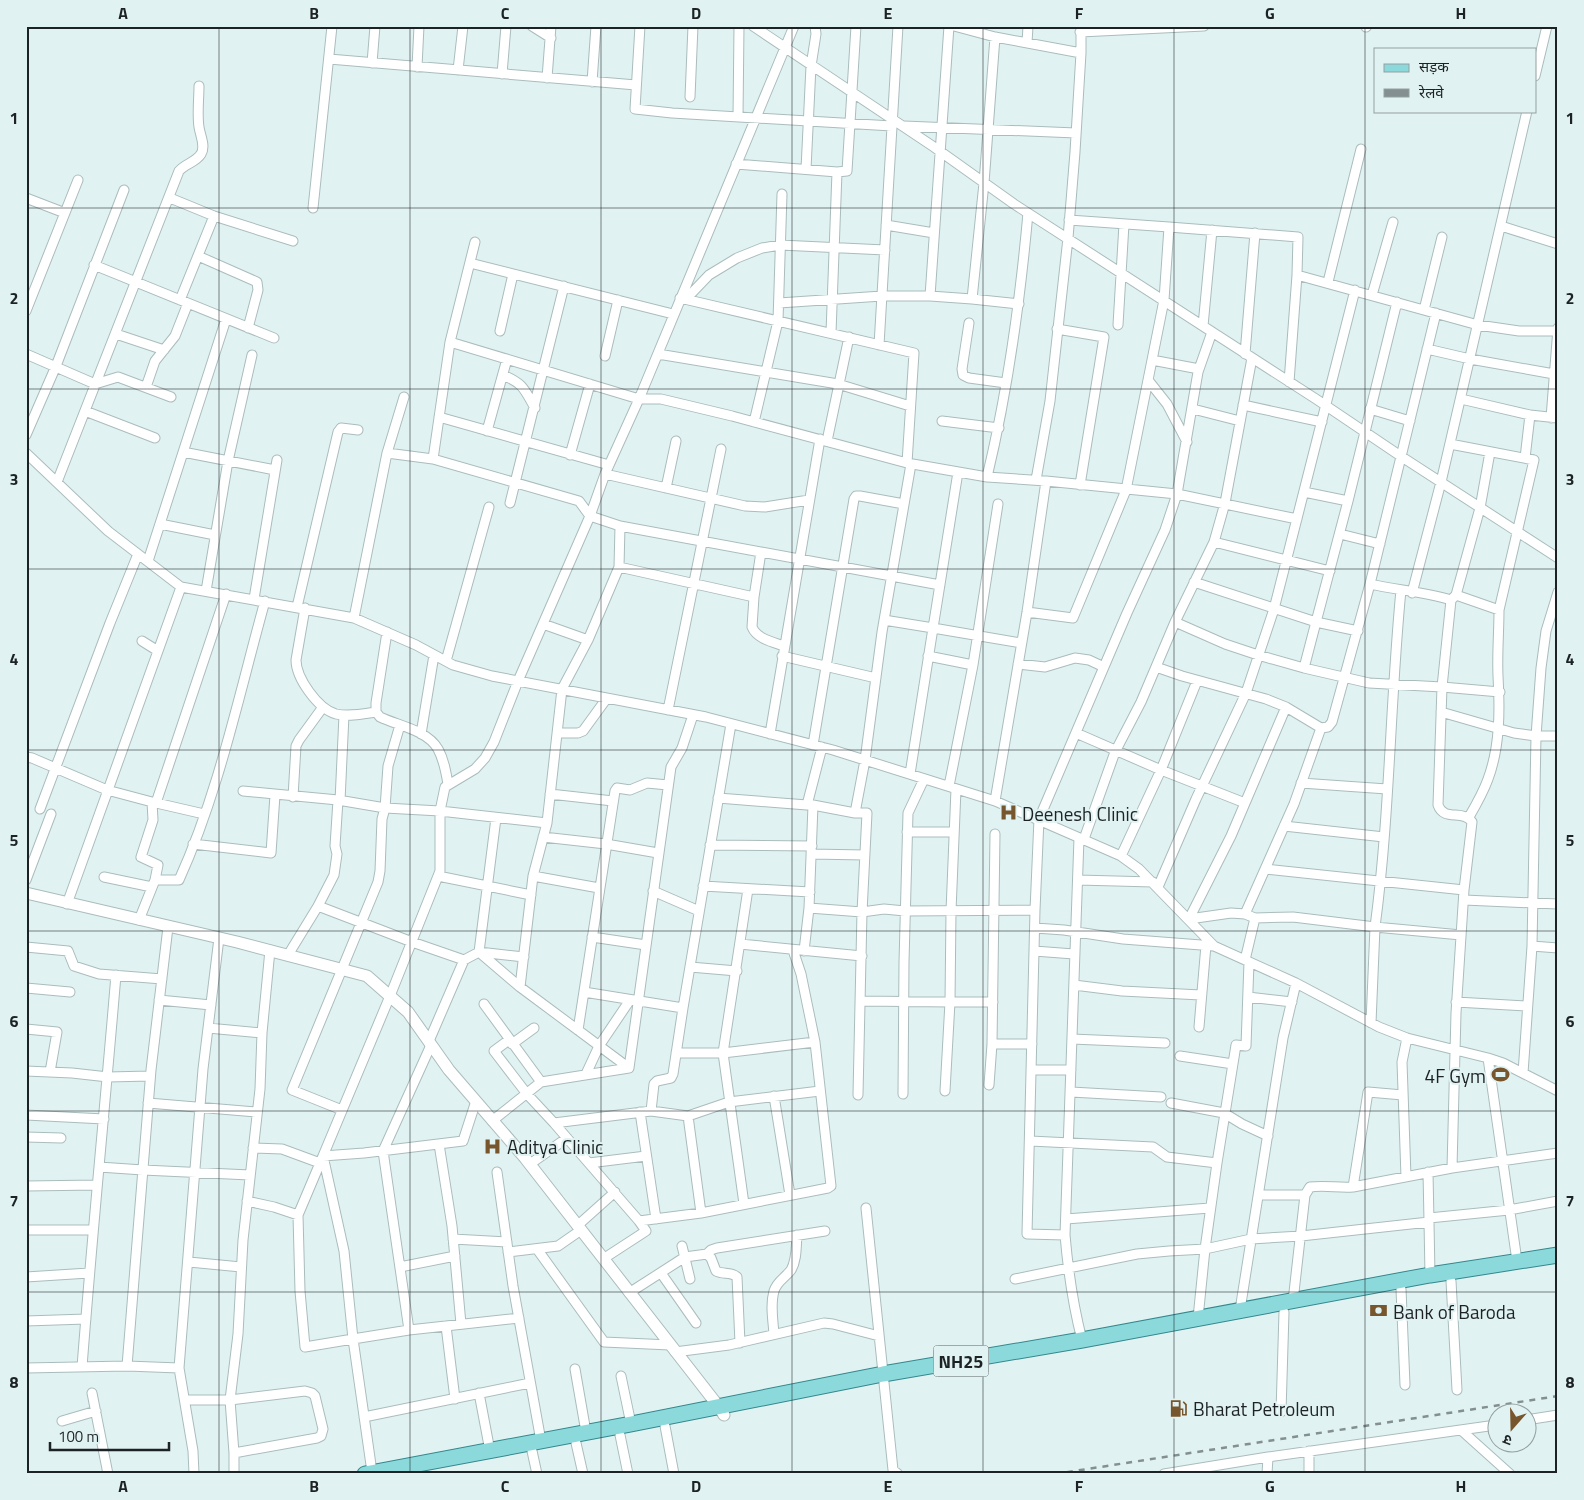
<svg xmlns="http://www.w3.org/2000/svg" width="1584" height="1500" viewBox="0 0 1584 1500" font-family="'Titillium Web','Noto Sans Devanagari',sans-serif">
  <rect width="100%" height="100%" fill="#e1f2f3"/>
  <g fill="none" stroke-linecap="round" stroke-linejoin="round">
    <defs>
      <path id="minor" d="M532,26L551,38
        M640,26L635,109L672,113L892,126
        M753,26L934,147L1014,204L1316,399L1402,457L1558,558
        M949,26L930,296L972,299
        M954,26L995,37L1081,53
        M1366,27L1367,26
        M1080,32L1204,26
        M995,37L984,183L972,299L1019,304
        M1027,43L1028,26
        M329,59L636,85
        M372,63L375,26
        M417,67L419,26
        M458,70L463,26
        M502,74L506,26
        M1535,76L1547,26
        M547,78L551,26
        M592,82L596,26
        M690,97L693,26
        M738,117L739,26
        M904,126L1076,133
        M736,164L837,172
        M806,169L811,66L816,34L815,26
        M26,198L65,213
        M170,198L214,216L293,241
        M313,208L332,26
        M1069,220L1169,227
        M886,225L934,233
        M1501,226L1558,244
        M198,256L257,282L258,290L248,328
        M470,263L673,314
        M94,265L274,338
        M1297,275L1478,325L1519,331H1557
        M1328,282L1361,149
        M1372,295L1393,222
        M680,298L914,353L907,463
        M686,299L709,275L737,258L762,248L780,245L885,250
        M180,300L214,216
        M779,303L882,296H930
        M1424,310L1442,237
        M26,311L78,180
        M969,323L962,369L963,375L969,378L1006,383
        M1118,325L1124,224
        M1203,326L1212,230
        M1057,329L1104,337L1080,485
        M500,331L513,274
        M831,333L837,172L847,171L856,26
        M116,334L164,350
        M450,342L639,399H661L732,416L907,463L987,477L1046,481L1027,612L995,801
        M879,345L898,26
        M1427,349L1470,359L1554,374
        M26,354L95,384L118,377L171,397
        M658,354L838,384L910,406
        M1245,354L1255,233
        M605,356L618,300
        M1152,360L1199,369
        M503,375C524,384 524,389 535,408
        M1148,380L1167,404L1187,442
        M146,387L155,361L175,336L188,303
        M1461,399L1530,415L1558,418
        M1243,405L1322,422
        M1193,409L1240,421
        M1370,409L1410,421
        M85,411L155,438
        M439,417L609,465
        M1551,418L1558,328
        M942,421L999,428
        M754,422L778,321L782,194
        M487,431L507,359
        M26,435L56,366L124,190
        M827,441L849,337
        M183,452L275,470
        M26,453L108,531L181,587L354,618L416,645L453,665L492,676L706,717L833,750L995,801L1121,856L1139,869L1214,946L1296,983L1379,1027L1407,1038L1488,1058L1503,1063L1558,1091
        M570,455L590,384
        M1525,458L1530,415
        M433,459L450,342L475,242
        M605,474L745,506L765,507L809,500
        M987,477C1008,390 1020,302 1028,213
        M1036,480L1050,401L1068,238L1075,152L1081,53V26
        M1046,481L1177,494L1198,372L1212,332
        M57,482L179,171C185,164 196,162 201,154C206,146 200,135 199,127C197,114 199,99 199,86
        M666,488L676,441
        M1304,492L1348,501
        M510,503L564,286
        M160,524L215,535
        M620,526L940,585
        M1340,534L1380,544
        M1214,542L1330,571
        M761,552L754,597L752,627C757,639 773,642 784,646
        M148,561L226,319
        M619,567L754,597
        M1194,582L1316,622L1304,668
        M1370,584L1436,313
        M1401,590C1390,702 1390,815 1375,927L1461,935
        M206,591L228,461L252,355
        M1412,593L1441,482L1527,111
        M1456,595L1480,508L1490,452
        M254,599L277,460
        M1451,600L1442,687L1438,805C1444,822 1463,809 1472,822L1464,890L1456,1013L1452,1168
        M297,607L338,432L341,428L358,430
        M305,608L296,660C296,678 318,709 336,714C349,717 363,714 376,712
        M1027,612L1073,618L1126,490L1164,300L1169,227L1298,237L1297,275L1289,382
        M354,618L387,453L404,397
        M884,620L933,628L958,472
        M1175,622L1225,644L1258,655L1304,668L1369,683L1442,687L1500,692
        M543,624L588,640
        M1358,631L1316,622L1348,501L1397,302
        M387,632L376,703V712L380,717C399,726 427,730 438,749C444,760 446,772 448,784
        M142,641L158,651
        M782,656L876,678
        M928,656L973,665
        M446,661L489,507
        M1018,664L1045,667L1075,658L1089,660L1104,667
        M1156,667L1182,676L1266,699L1286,707L1321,728
        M1286,707L1231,836L1189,919L1231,913L1245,914L1294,804L1321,728L1328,727L1332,722L1370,584C1397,590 1425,592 1451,600L1456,595L1499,610L1534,460L1450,444
        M668,710L721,449
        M1441,712L1514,733L1536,736H1558
        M557,733H578L583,731L607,698
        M1076,733L1161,770L1245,803
        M421,734L434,655
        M770,734L820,439
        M813,745L854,499L856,496H860L904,504
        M26,757L32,758L107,790L152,802L153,820L141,857L158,865L155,880
        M910,774L933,628L1021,643
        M1301,783L1387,789
        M949,786L973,665L998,504
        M956,789L951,911L950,1002H993
        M243,791L338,800L385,808L440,811L547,823L562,689L588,640L619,567L620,526L590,516L579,501L433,459L387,453
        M550,794L613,801
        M293,797L296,746L299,740L323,707
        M718,798L807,805
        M338,800L335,846L337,854L334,875L318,906L412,942L464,960
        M340,801L344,715
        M152,802L204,814
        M156,803L226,594
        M813,805L855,813
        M40,809L110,623L138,554
        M1469,817C1476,805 1483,793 1488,779C1500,747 1500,710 1498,676C1497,654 1499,632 1499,610
        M496,818L479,952L520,987
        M1284,826L1384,837
        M907,832H954
        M543,837L606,844L658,853
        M1084,839L1115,752L1141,702L1175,622L1214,542L1225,503L1252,358
        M193,844L271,853L275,795
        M710,845L812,846
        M811,854L865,855
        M1121,856L1161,770L1197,681
        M1265,869L1464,890
        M438,876L531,895
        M533,876L599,888
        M104,877L152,887
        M26,880L51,814
        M1078,880L1153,882
        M703,886L810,892
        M1158,887L1196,799L1246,693L1274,609L1355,290
        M653,891L699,911
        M1464,900L1558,904
        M67,904L181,587
        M809,908L813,805H807L822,747
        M1035,910L1039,819L1127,613L1165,530L1177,494L1297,519
        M1245,914L1255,918L1293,917L1375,927L1371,1023
        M139,920L155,880H179C219,792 239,694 265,601
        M168,927L151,1070L127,1366L179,1368L193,1451L194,1474
        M1035,928L1064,930L1123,939L1214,946
        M592,937L646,945
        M740,944L862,956
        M1532,946L1536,736L1541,668L1546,631L1558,592
        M26,947L68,951L74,966L99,974L162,979
        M804,951L809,908L862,912L884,909L905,911L1035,910L1027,1234L1065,1235C1068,1270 1073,1305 1082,1340
        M1034,951L1074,954
        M288,955L318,906
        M1245,960L1255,918
        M1249,962L1246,1046L1236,1045L1217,1163L1205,1249L1251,1239L1301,1236L1429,1222L1430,1275
        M690,967L737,971
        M1074,985L1122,991L1201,995
        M26,988L70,992
        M584,992L683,1008
        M1248,997L1292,1002
        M159,1000L211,1005
        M861,1001L950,1002L945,1091
        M1456,1002L1527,1006
        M484,1004L541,1082
        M1199,1027L1206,945
        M208,1028L262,1033
        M26,1029L57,1032L50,1072
        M578,1030L615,791L617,788L630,790L647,783L668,785
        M1072,1039L1165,1043
        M509,1040L494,1051L527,1094L554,1123
        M429,1041L464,960L479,952L524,957
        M512,1044L534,1028
        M992,1044H1032
        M676,1053H723L748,889
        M1180,1056L1233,1064
        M1488,1058L1517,1261
        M629,1068L671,767L682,748L693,715
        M1031,1070H1071
        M26,1071L72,1073L108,1077L150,1076
        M1523,1073L1532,946L1558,948
        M586,1074L599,1046L630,1000
        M989,1085L992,1044L995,834
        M1071,1092L1161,1097
        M903,1094L904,962L908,813L924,779
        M858,1095L862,912L867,813H855L865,760L882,632L911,464
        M774,1096L790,1195
        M148,1103L257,1112
        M1171,1103L1224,1113L1242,1124L1268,1136
        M342,1110L292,1090L378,882L380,871L382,819L385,808L388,766L400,725
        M651,1111L654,1084L657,1081L671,1078L673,1074L683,1008L731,724
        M640,1112L656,1219
        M26,1115L104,1119
        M688,1116L701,1213
        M492,1121L541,1082L629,1068L520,987L533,876L547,823
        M26,1137L61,1138
        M1030,1141L1153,1147L1167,1157L1217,1163
        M439,1144L452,1226L461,1324
        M253,1148L282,1149L320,1163
        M589,1163L646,1156
        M530,1164L567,1138
        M99,1167L143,1170L250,1175
        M497,1172L513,1286L541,1441
        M1428,1172L1429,1222
        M1406,1177L1402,1062L1407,1038
        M26,1186L97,1185
        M1353,1187L1368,1092L1403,1095
        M1259,1195H1305
        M247,1201L274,1207L298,1215
        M744,1204L723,1053L815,1042
        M866,1208L893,1470L898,1474
        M1429,1218L1509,1210L1558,1201
        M1066,1219L1210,1208
        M639,1221L554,1123L651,1111L688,1116L729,1102L820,1091
        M577,1226L615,1192
        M26,1230H93
        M1065,1235L1079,838
        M453,1239L507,1242
        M682,1246L690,1279
        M537,1249L604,1342L670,1345
        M508,1252L558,1246L581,1230
        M707,1254L711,1250L717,1248L825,1231
        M603,1259L646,1231L639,1221L701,1213L828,1188L831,1186L815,1042L801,974L793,950
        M189,1262L241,1267
        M400,1267L455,1256
        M661,1273L696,1323
        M26,1277L89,1273
        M1015,1279L1137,1254L1169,1251L1205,1249L1198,1318
        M1451,1281L1457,1390
        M1401,1289L1405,1385
        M629,1293L685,1257L707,1254L711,1258L716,1271C723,1275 731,1271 737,1277L740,1343
        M1293,1301L1305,1195L1310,1187C1325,1185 1338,1188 1353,1187L1452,1168L1558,1153
        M1240,1310L1283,1038L1296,983
        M519,1318L409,1330L353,1339L344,1251L323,1156L390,996L440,871V811L445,787L475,769L485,758L494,742L518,681L590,516L605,474L639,399L794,26
        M26,1321L86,1319
        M446,1326L455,1399
        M409,1330L383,1151L431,1045
        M774,1334C773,1320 770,1305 774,1291C777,1281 785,1278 791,1270C797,1260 796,1246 797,1235
        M675,1352L729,1345L824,1323L833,1324L879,1336
        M82,1367C92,1236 105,1106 116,975
        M26,1368L127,1366
        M179,1368L203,1069L219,938
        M575,1369L586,1432
        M621,1376L631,1424
        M92,1393L108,1474
        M479,1393L490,1451
        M185,1400H230L305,1391L312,1393L315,1396L323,1429L321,1436L317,1438L234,1453
        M1281,1412L1284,1312
        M364,1417L530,1383
        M1526,1420L1558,1415
        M62,1421L96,1411
        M665,1426L674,1474
        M1461,1430L1510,1474
        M620,1435L628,1474
        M576,1443L583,1474
        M532,1451L537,1474
        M1309,1451V1474
        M372,1472L353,1339L305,1347L300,1291L298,1215L323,1156L364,1153L463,1141L476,1101
        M234,1474V1453L230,1400L238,1334L243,1240L260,1089L262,1033L270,950
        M1164,1474L1268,1457L1496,1425
        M1267,1474L1268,1457"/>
      <path id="tertiary" d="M26,893L237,942L367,976L408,1012L449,1070L525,1158L719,1407L724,1415"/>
      <path id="primary" d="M365,1474L631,1424L883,1374L1082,1340L1430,1275L1558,1255"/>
    </defs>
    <use href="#minor" stroke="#abbcbc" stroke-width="11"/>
    <use href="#tertiary" stroke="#abbcbc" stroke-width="13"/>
    <use href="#primary" stroke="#33888c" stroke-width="17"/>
    <use href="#minor" stroke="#fff" stroke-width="9"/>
    <use href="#tertiary" stroke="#fff" stroke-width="11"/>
    <use href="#primary" stroke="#8cd9dc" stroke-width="15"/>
    <path stroke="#838f90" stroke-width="2.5" stroke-dasharray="6 6" stroke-linecap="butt" d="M1055,1474L1558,1396"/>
  </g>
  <path fill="none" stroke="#1d2324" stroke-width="1" stroke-opacity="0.55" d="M219,26V1474M410,26V1474M601,26V1474M792,26V1474M983,26V1474M1174,26V1474M1365,26V1474M26,208H1558M26,389H1558M26,569H1558M26,750H1558M26,931H1558M26,1111H1558M26,1292H1558"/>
  <defs>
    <symbol id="hospital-bare" viewBox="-9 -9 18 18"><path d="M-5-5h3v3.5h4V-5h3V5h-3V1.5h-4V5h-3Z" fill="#77552d" stroke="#e1f2f3" stroke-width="2.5" paint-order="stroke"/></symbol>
    <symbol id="stadium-bare" viewBox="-9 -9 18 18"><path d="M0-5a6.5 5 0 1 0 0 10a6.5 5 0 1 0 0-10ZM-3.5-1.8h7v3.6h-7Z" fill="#77552d" stroke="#e1f2f3" stroke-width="2.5" paint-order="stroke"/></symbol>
    <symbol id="bank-bare" viewBox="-9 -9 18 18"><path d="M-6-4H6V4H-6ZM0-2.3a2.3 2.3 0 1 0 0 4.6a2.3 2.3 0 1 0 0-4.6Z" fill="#77552d" stroke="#e1f2f3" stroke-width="2.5" paint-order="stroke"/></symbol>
    <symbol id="fuel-bare" viewBox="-9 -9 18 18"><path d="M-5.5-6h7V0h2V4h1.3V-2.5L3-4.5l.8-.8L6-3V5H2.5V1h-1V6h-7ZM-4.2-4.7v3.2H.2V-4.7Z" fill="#77552d" stroke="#e1f2f3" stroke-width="2.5" paint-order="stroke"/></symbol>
  </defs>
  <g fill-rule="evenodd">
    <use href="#hospital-bare" x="996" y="800" width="25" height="25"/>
    <use href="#stadium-bare" x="1488" y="1062" width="25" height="25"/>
    <use href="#hospital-bare" x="480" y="1134" width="25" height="25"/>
    <use href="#bank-bare" x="1366" y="1298" width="25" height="25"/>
    <use href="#fuel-bare" x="1166" y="1396" width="25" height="25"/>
  </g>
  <g text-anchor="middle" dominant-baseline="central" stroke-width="4" stroke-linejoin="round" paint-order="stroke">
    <rect fill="#e1f2f3" stroke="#586162" stroke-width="1" x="933.5" y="1345.5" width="55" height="31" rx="4"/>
    <g font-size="18" font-weight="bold" fill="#1d2324">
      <text x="961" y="1361">NH25</text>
    </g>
    <g font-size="19" fill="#1d2324" stroke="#e1f2f3" text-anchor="start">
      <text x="1022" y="813">Deenesh Clinic</text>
      <text x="1486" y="1075" text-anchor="end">4F Gym</text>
      <text x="507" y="1146">Aditya Clinic</text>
      <text x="1393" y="1311">Bank of Baroda</text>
      <text x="1193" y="1408">Bharat Petroleum</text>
    </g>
  </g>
  <rect width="1584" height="1500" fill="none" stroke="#e1f2f3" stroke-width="55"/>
  <rect x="1374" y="48" width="162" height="65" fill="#e1f2f3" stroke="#939fa0"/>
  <rect x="1384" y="64" width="25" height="8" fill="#8cd9dc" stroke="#939fa0"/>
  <text x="1419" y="72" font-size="15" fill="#1d2324">सड़क</text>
  <rect x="1384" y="89" width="25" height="8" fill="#838f90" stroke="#939fa0"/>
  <text x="1419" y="98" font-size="15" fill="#1d2324">रेलवे</text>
  <g transform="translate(1512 1428) rotate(200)"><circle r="24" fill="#e1f2f3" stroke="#939fa0"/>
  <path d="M0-4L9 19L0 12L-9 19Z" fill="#77552d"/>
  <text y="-8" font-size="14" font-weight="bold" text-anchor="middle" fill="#1d2324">उ</text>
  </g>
  <path d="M50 1442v8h119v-8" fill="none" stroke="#1d2324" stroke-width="2.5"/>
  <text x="58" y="1442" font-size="15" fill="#1d2324" stroke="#e1f2f3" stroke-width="4" paint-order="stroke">100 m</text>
  <rect x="28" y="28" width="1528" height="1444" fill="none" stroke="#1d2324" stroke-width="2"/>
  <g font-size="16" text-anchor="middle" font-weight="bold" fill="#1d2324">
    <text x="123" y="19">A</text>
    <text x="314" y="19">B</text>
    <text x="505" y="19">C</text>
    <text x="696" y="19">D</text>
    <text x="888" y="19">E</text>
    <text x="1079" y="19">F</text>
    <text x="1270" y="19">G</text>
    <text x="1461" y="19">H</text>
    <text x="14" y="124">1</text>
    <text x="1570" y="124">1</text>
    <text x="14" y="304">2</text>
    <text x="1570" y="304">2</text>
    <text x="14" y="485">3</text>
    <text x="1570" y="485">3</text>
    <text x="14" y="665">4</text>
    <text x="1570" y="665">4</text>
    <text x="14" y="846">5</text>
    <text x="1570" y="846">5</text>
    <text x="14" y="1027">6</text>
    <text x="1570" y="1027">6</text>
    <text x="14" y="1207">7</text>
    <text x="1570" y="1207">7</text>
    <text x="14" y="1388">8</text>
    <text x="1570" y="1388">8</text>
    <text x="123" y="1492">A</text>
    <text x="314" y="1492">B</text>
    <text x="505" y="1492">C</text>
    <text x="696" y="1492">D</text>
    <text x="888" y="1492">E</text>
    <text x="1079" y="1492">F</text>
    <text x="1270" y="1492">G</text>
    <text x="1461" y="1492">H</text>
  </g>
</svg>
